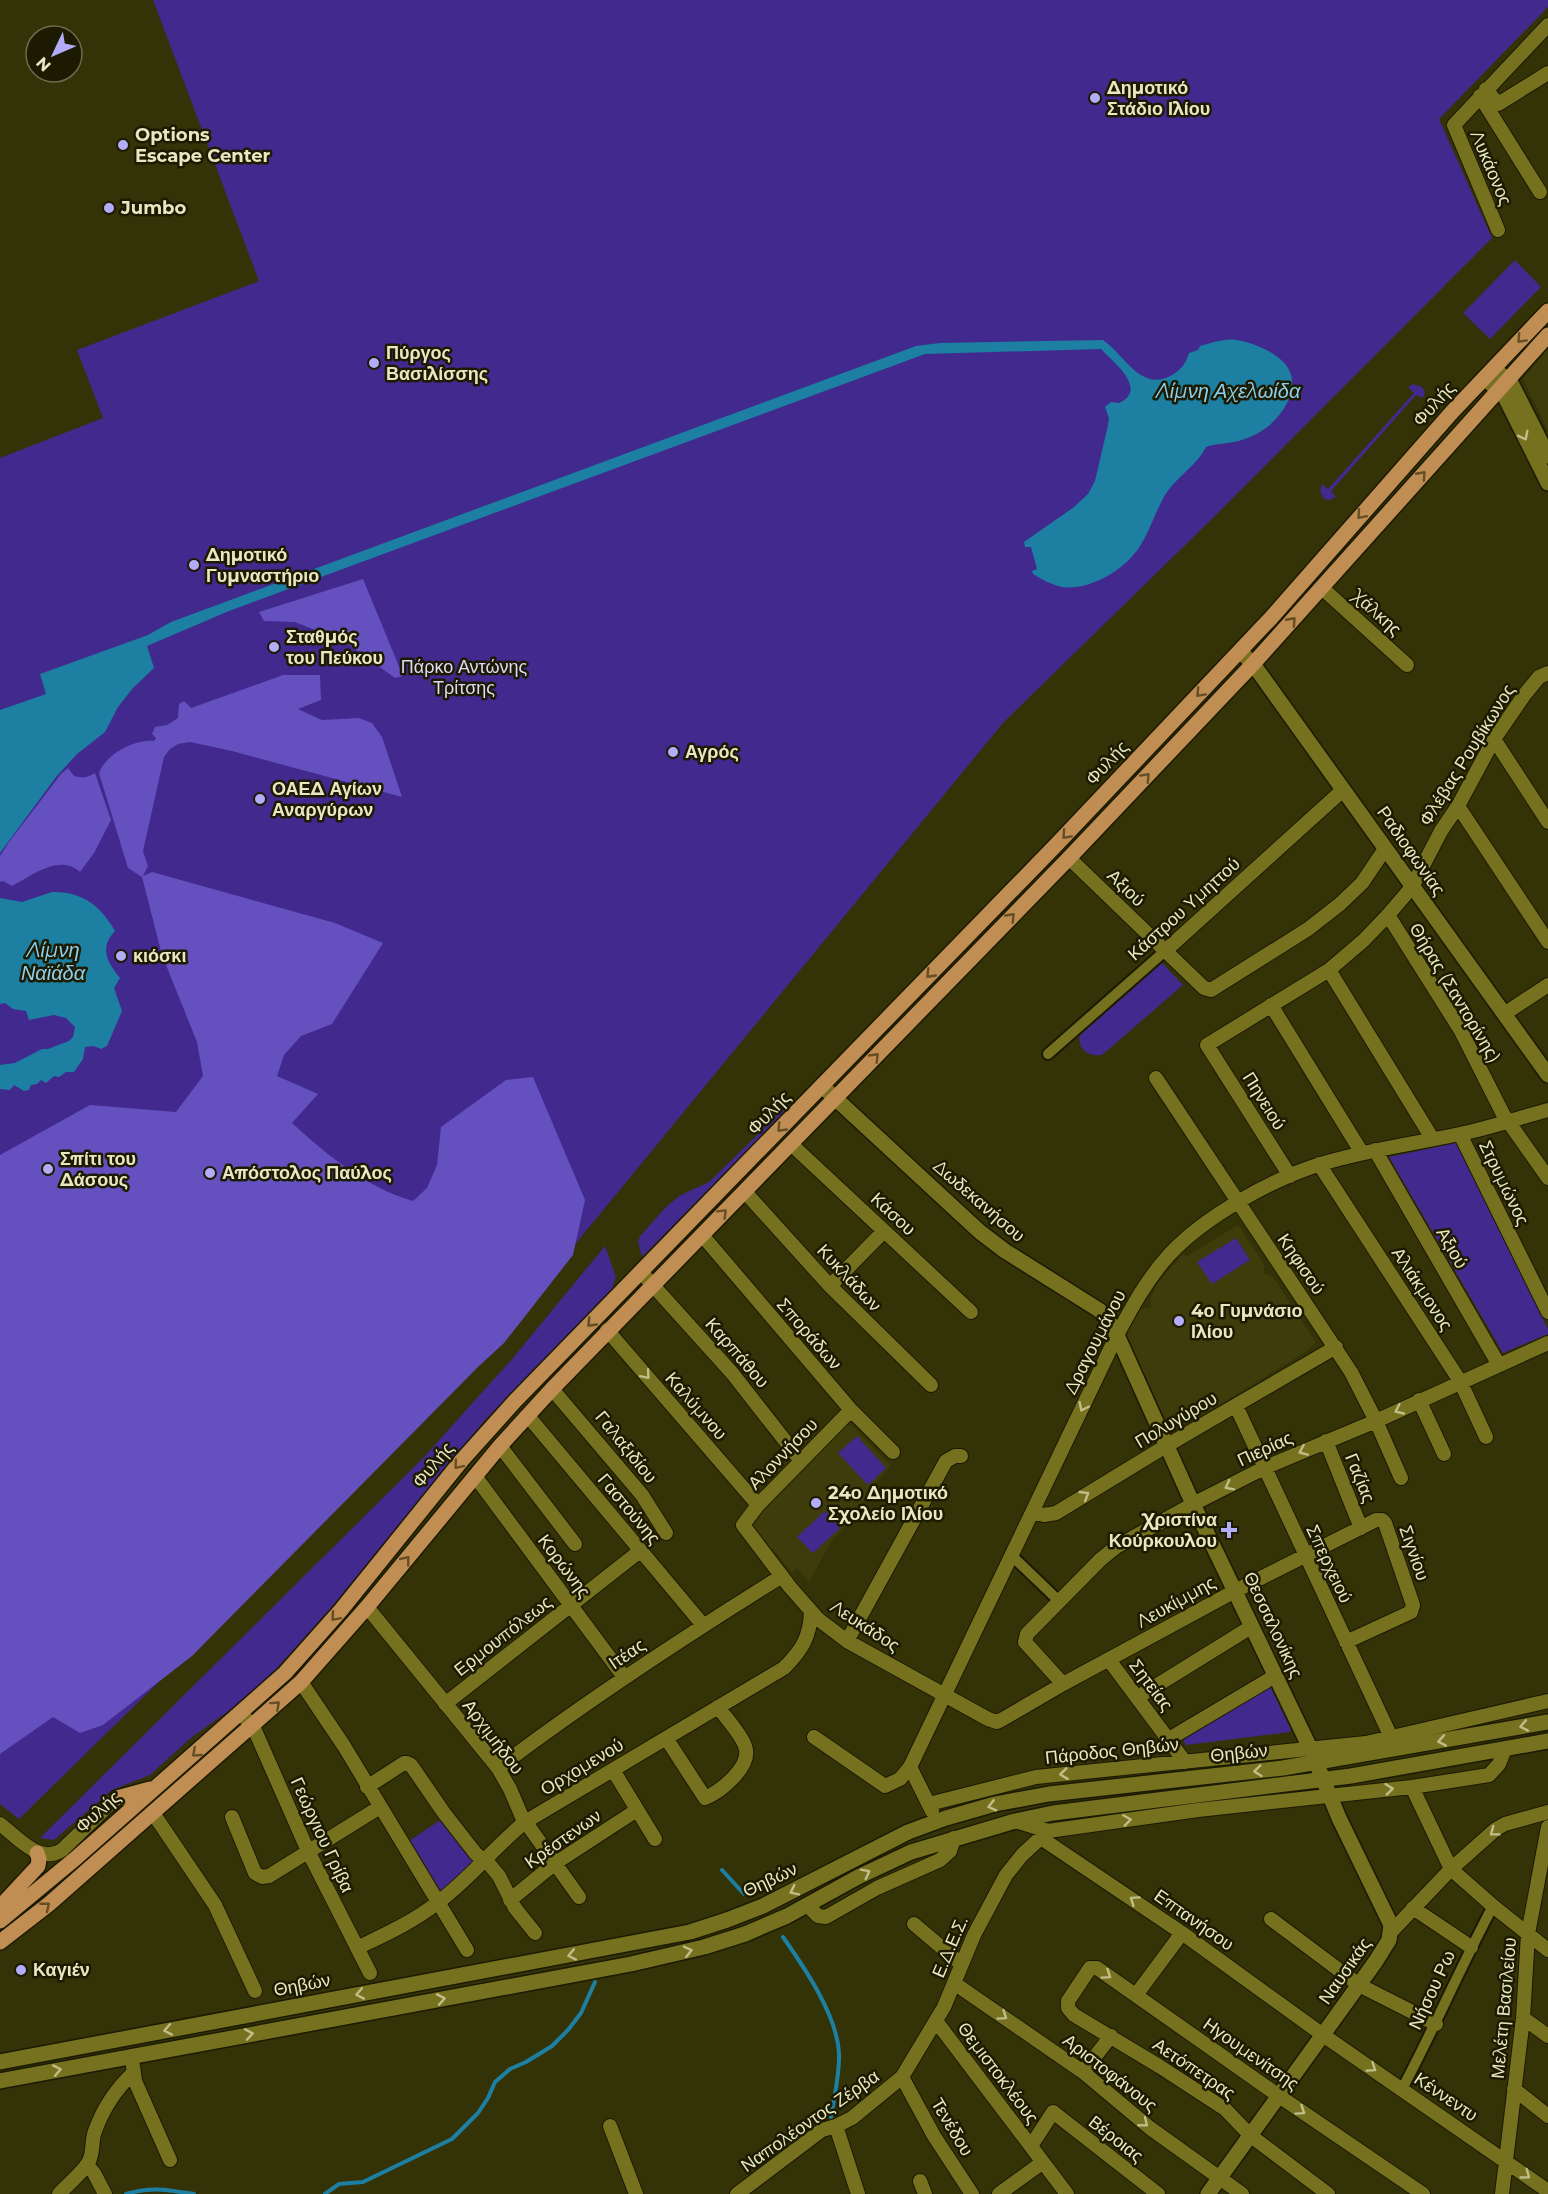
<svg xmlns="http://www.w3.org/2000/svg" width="1548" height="2194" viewBox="0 0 1548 2194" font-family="Montserrat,sans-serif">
  <rect width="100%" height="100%" fill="#343307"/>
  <path fill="#3f3c0b" d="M1548,349V430L1523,379Z
    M1238,1225L1264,1264V1274L1273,1277L1316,1342L1307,1351L1214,1408L1171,1431L1127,1341V1334L1141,1309L1151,1308V1297L1158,1283L1183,1254L1186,1257Z
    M847,1425H852L891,1466L870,1489L854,1517L831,1542L809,1582L797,1568L792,1573L774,1550L764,1547L754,1528L753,1520Z"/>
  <path fill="#41298e" d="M153,0H1548V7L1439,119L1492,238L1218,513L1003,723L499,1337L363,1482L19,1819L0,1804V458L103,418L77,350L259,281Z
    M1515,260L1541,287L1490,339L1463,313Z
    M1413,384L1422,387L1425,392L1423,398L1416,395L1331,491L1336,497L1330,500L1324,499L1320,491L1322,484L1328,489L1414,393L1408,387Z
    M1162,963L1183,985L1102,1055C1089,1057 1077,1050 1080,1035Z
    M788,1105L791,1106L643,1256L641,1254L638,1241L641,1235L666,1207L679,1196L709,1182Z
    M1456,1143L1548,1329V1334L1503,1353L1389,1157Z
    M1236,1238L1250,1260L1212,1284L1197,1262Z
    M605,1246L616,1277L611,1291L484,1421L330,1609L268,1678L245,1699L192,1737L150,1775L112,1790L54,1840L40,1838L424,1457L513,1358Z
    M857,1436L886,1468L868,1485L838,1453Z
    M825,1511L840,1528L813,1553L797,1537Z
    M1270,1686L1291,1730L1289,1732L1186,1745L1183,1739Z
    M442,1819L475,1863L441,1896L407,1846L409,1841Z"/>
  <path fill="#6450bf" d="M363,579L403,676L395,678L345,642L295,622L264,621L259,612Z
    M283,675H320L321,700L298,709L322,720L359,718L372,723L382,737L402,797L232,751L190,742L178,744L170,749L164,757L143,851L148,866L143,876L152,872L335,923L383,943L332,1024L301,1036L284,1055L277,1076L318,1094L292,1123C327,1155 367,1188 413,1201L427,1188L437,1165L441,1127L506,1080L533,1077L585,1200L573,1255L504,1343L479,1366L192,1656L103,1725L80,1733L53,1717L0,1754V1155L90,1105L176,1112L203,1076L197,1042L162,955L142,877L128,868L99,773C106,754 135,739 154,741L156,738L152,734L155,727L167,725L178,718L179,704L184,701L191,708Z
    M68,768L74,776C83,778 87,778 95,773L111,820L94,853L80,872C60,853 31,876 12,886L3,881L0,882V856L9,842L61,774Z"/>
  <path fill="#1d7fa1" d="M1103,340C1125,355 1141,393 1172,375C1181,370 1186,363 1189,353L1198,350L1200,346C1212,343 1224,338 1236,340C1253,342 1284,355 1290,372C1298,392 1282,416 1266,428C1255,436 1242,441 1228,443C1220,444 1214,444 1206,447C1197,465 1178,476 1167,492C1156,509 1151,529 1140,546C1126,569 1090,591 1062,587C1052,585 1041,579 1033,574L1032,571L1037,569L1031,547H1025L1024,542L1074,507L1088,494L1095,481L1108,425L1109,418L1105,407L1111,402L1119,403C1149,389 1113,362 1101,349L925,354L229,611L147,646L154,668L133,688L118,707L105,732L77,754L56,777L0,853V710L46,694L40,674L148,635L171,622L916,346L940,343Z
    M52,892C82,891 101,906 115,931C99,948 107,962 120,978L114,988L122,1011L107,1046L101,1049L94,1046L85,1047L83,1059L74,1072H66L59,1077L54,1076L46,1083L41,1080L37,1084L31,1085L29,1090L24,1091L14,1085L10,1090L0,1089V1065L15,1063L42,1049H48L69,1041L73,1037L75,1027L66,1018L54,1015L29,1020L26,1011L13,1009L5,1003L0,1004V898L22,902Z"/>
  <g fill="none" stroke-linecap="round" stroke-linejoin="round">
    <path stroke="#1d7fa1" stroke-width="4" d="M722,1870L744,1894
      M783,1937C804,1967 837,2015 839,2053C840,2074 834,2097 831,2117
      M126,2194C151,2186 169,2190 194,2194
      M325,2194L339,2184L363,2182L452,2139L478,2113L488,2098L495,2082L510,2069L526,2062L552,2046L568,2030L581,2013L595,1982"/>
    <defs>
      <path id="pedestrian" d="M1048,1054L1165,951
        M1011,1555L1059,1601
        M1402,2089C1434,2029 1461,1966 1493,1906"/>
      <path id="minor" d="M1486,89L1498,104L1548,73
        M1480,96L1540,192
        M1498,230L1454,125L1548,25
        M1322,588L1407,665
        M1494,739L1548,822
        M1458,806L1548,942
        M1069,858L1204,988L1211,990L1308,929L1340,904L1362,883L1385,849
        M1388,915L1461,1031L1503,1114L1548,1178
        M1165,951L1343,790
        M1329,970L1432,1138
        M1271,1005L1362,1153
        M1504,1014L1548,985
        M1156,1078L1351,1372L1376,1421L1401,1478
        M1460,1134L1548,1312
        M791,1144L971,1312
        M1375,1150L1499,1365
        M1319,1164L1460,1381L1486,1437
        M1290,1176L1207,1045L1329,970L1364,940L1388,915L1412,887L1441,831L1458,806L1494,739L1525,694L1539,677L1548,673
        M745,1192L830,1286L931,1385
        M702,1235L851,1410L893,1452
        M641,1272L732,1373L801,1461
        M830,1286L884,1231
        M607,1330L758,1505
        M552,1389L642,1495L666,1533
        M1419,1400L1444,1454
        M1236,1406L1391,1737
        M851,1410L758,1505L743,1525L790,1587L818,1619L847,1641L988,1719L997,1722L1003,1719L1063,1684L1235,1591L1376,1520H1382L1385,1523L1413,1605L1411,1612L1346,1642
        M528,1416L703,1625
        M1326,1441L1361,1528
        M500,1446L575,1544
        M475,1476L624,1677
        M1033,1512L1044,1515L1056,1513L1166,1446L1336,1347
        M367,1607L498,1768L510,1789L522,1817L579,1897
        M847,1641L946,1461L955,1456H961
        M1109,1660L1185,1762
        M301,1682L344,1746L467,1950
        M1063,1684L1025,1642L1027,1634L1101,1559L1116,1547L1193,1504L1266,1467L1376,1421L1548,1343
        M1138,1697L1251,1627
        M445,1704L640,1551
        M246,1719L253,1726L308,1851L370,1973
        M814,1737L885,1786L900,1779L910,1767L1117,1335C1132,1307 1147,1279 1169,1255C1204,1217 1272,1179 1321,1164C1366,1150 1413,1144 1460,1134C1489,1128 1519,1118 1548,1110
        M666,1738L705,1798C720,1792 753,1766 745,1746C741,1734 726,1718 718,1707
        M1169,1739L1275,1676
        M910,1767L932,1811
        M498,1768C589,1699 684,1637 782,1576
        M613,1770L655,1839
        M367,1787L404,1763H407L411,1765L444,1813L476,1854L489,1864L499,1876L515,1908L535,1933
        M1412,1787L1451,1869L1493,1906L1548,1950
        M929,1804L1036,1777L1366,1743L1548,1701
        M153,1813L215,1905L255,1991
        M232,1817L255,1873L262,1877L269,1876L380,1807
        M1015,1821L1048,1831
        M0,1824C17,1837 40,1865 62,1850L115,1799L120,1797L127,1799
        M1041,1838L1182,1933L1323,2035L1548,2191
        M510,1900L554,1864L637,1810
        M807,1905L818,1916L826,1917L877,1888L940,1860L950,1851L954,1838
        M1413,1908L1471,1947
        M1271,1919L1359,1985L1436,2024
        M914,1924L961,1964
        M1391,1932L1451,1869L1496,1829L1505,1824L1548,1812
        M357,1948C384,1935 413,1922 437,1903C470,1879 494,1847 525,1822L784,1668C802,1650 810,1637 811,1612
        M954,1983L1083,2072L1150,2128L1242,2194
        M1136,1995L1182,1933
        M1523,2018L1548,2036
        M936,2021L1067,2194
        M133,2066L135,2081L170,2160
        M1083,2072L1111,2036
        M902,2077L934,2136L972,2194
        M1514,2089L1548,2116
        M610,2126L636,2194
        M836,2126L858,2194
        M1031,2146L1053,2112L1158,2194
        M87,2165L94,2173L105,2194
        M920,2181L925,2194
        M59,2194C68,2184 81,2174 88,2163C94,2154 91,2141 95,2131C103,2109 116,2089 133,2073
        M737,2194L822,2130L836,2126L852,2118L902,2077L944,2007L974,1935L1006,1875L1022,1855L1048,1831L1198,1810L1412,1787L1489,1775L1499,1764L1505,1749
        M999,2194L1043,2162
        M1328,2194L1251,2136L1225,2109L1159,2066L1074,2015L1068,2008V2001L1090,1968H1097L1279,2096L1423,2194
        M1502,2194L1523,2018L1528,1934L1548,1827"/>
      <path id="tertiary" d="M1494,368L1512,385L1548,456
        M1485,378L1505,397L1548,483
        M1240,651L1253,664L1548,1075
        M822,1086L980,1232L1005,1251L1099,1310L1107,1318L1117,1335L1193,1504L1311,1750L1339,1818L1391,1925L1389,1940L1376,1961L1208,2194"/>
      <path id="secondary" d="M0,2062L690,1932L727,1920L763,1906L908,1832L946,1818L995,1804L1049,1794L1283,1768L1548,1722
        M0,2081L631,1964L704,1947L745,1934L787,1916L858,1877L911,1852L1015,1821L1053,1813L1351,1776L1548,1741"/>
      <path id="primary" d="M117,1798L150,1789
        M0,1907L38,1866L39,1859L37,1853
        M0,1921L76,1858L285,1673L341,1610L462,1460L515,1401L1057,844L1271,618L1452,412L1548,311
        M0,1942L49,1904L301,1682L367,1607L500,1446L552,1389L1069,858L1253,664L1548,335"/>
    </defs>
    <use href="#pedestrian" stroke="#1b1a02" stroke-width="14"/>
    <use href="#minor" stroke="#1b1a02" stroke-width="16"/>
    <use href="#tertiary" stroke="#1b1a02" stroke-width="18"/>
    <use href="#secondary" stroke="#1b1a02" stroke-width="18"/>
    <use href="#primary" stroke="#1b1a02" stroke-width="18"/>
    <use href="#pedestrian" stroke="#75711f" stroke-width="10"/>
    <use href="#minor" stroke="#75711f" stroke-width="14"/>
    <use href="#tertiary" stroke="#75711f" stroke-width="15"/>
    <use href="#secondary" stroke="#75711f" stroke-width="15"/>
    <use href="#primary" stroke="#c08d53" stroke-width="15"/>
  </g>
  <defs><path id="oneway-chevron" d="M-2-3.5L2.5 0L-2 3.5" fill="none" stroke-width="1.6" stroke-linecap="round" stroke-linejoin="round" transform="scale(1.5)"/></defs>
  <g stroke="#664e25">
    <use href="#oneway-chevron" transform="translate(1521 339) rotate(133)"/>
    <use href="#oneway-chevron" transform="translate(1422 475) rotate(-48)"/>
    <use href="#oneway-chevron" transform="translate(1361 515) rotate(131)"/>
    <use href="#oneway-chevron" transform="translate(1292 621) rotate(-48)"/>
    <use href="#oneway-chevron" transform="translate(1200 693) rotate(133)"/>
    <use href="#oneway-chevron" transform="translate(1146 777) rotate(-47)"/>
    <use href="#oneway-chevron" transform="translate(1066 835) rotate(133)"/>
    <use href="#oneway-chevron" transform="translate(1011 917) rotate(-46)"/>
    <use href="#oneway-chevron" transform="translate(930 974) rotate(134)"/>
    <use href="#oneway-chevron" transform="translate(875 1057) rotate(-46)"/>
    <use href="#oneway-chevron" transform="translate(781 1128) rotate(134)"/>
    <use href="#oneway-chevron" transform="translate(723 1213) rotate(-45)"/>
    <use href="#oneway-chevron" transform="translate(591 1323) rotate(134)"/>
    <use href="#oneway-chevron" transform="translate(458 1465) rotate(130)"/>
    <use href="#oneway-chevron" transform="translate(406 1560) rotate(-51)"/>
    <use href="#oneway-chevron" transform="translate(335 1617) rotate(131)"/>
    <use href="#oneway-chevron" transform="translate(276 1705) rotate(-42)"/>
    <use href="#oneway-chevron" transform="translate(196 1753) rotate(139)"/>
    <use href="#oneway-chevron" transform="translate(46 1906) rotate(-39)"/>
  </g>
  <g stroke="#c0be88">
    <use href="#oneway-chevron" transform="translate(1524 436) rotate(63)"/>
    <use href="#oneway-chevron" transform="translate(646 1375) rotate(49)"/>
    <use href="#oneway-chevron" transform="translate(1083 1407) rotate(115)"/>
    <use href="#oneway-chevron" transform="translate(1399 1410) rotate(155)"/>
    <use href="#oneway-chevron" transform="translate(1303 1451) rotate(157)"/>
    <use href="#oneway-chevron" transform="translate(1229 1486) rotate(153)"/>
    <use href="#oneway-chevron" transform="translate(1085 1495) rotate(-31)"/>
    <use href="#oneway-chevron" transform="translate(1524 1726) rotate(169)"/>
    <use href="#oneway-chevron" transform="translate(1442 1741) rotate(170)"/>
    <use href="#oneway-chevron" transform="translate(1258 1771) rotate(174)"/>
    <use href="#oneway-chevron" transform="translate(1064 1774) rotate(173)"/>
    <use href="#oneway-chevron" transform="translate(1389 1789) rotate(-6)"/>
    <use href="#oneway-chevron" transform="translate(992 1806) rotate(166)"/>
    <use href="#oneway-chevron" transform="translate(1127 1820) rotate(-8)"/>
    <use href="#oneway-chevron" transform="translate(1494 1832) rotate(143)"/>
    <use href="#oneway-chevron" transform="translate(866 1873) rotate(-27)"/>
    <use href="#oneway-chevron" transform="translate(794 1891) rotate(154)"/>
    <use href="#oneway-chevron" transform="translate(1134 1900) rotate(-145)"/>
    <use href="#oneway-chevron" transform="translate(688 1951) rotate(-14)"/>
    <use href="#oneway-chevron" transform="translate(572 1955) rotate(169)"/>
    <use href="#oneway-chevron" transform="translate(1107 1975) rotate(34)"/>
    <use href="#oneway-chevron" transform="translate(360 1994) rotate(169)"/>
    <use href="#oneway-chevron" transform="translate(441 1999) rotate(-10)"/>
    <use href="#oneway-chevron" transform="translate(1003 2016) rotate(35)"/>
    <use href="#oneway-chevron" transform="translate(168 2030) rotate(169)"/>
    <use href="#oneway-chevron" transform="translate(249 2034) rotate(-10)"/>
    <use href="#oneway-chevron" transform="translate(1372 2068) rotate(34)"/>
    <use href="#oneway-chevron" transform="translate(57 2070) rotate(-11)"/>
    <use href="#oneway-chevron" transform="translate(1301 2111) rotate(34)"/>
    <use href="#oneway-chevron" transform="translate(1144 2123) rotate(39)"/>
    <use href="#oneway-chevron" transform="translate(1526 2175) rotate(36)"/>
  </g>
  <g fill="#b3adf9" stroke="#1c1a00" stroke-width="2">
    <circle cx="1095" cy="98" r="6"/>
    <circle cx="123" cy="145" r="6"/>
    <circle cx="109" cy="208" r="6"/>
    <circle cx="374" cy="363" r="6"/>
    <circle cx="194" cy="565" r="6"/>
    <circle cx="274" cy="647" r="6"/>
    <circle cx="673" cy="752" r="6"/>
    <circle cx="260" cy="799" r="6"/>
    <circle cx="121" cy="956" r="6"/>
    <circle cx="48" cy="1169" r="6"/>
    <circle cx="210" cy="1173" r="6"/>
    <circle cx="1179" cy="1321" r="6"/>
    <circle cx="816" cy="1503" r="6"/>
    <path d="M1226 1521h6v6h6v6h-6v6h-6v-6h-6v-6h6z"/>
    <circle cx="21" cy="1970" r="6"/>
  </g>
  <g text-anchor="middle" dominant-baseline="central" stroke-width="5" stroke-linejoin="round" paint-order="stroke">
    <g font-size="18" font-weight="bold" fill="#e8e7c1" stroke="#1c1a00" text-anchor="start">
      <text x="1107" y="88">Δημοτικό<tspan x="1107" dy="21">Στάδιο Ιλίου</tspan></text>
      <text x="135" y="135">Options<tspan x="135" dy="21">Escape Center</tspan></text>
      <text x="121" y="208">Jumbo</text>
      <text x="386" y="353">Πύργος<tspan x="386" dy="21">Βασιλίσσης</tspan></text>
      <text x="206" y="555">Δημοτικό<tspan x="206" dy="21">Γυμναστήριο</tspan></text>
      <text x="286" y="637">Σταθμός<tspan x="286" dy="21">του Πεύκου</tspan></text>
      <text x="685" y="752">Αγρός</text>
      <text x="272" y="789">ΟΑΕΔ Αγίων<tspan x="272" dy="21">Αναργύρων</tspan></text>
      <text x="133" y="956">κιόσκι</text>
      <text x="60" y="1159">Σπίτι του<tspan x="60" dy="21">Δάσους</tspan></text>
      <text x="222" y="1173">Απόστολος Παύλος</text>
      <text x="1191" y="1311">4ο Γυμνάσιο<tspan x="1191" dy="21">Ιλίου</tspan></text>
      <text x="828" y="1493">24ο Δημοτικό<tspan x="828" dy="21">Σχολείο Ιλίου</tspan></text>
      <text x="1217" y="1520" text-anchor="end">Χριστίνα<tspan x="1217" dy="21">Κούρκουλου</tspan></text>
      <text x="33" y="1970">Καγιέν</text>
    </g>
    <g font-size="18" fill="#e8e7c1" stroke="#1c1a00">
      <text transform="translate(1491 168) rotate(67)">Λυκάονος</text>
      <text transform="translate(1434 404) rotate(-48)">Φυλής</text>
      <text transform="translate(1377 613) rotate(42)">Χάλκης</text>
      <text transform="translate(1467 755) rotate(-58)">Φλέβας Ρουβίκωνος</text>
      <text transform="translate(1107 763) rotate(-47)">Φυλής</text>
      <text transform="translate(1411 851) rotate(55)">Ραδιοφωνίας</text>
      <text transform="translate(1126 888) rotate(44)">Αξιού</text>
      <text transform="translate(1184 909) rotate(-42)">Κάστρου Υμηττού</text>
      <text transform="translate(1455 993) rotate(59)">Θήρας (Σαντορίνης)</text>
      <text transform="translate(1264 1101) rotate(58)">Πηνειού</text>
      <text transform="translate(769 1113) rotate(-46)">Φυλής</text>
      <text transform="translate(1504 1183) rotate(64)">Στρυμώνος</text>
      <text transform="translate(979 1201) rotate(41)">Δωδεκανήσου</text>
      <text transform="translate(893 1214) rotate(43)">Κάσου</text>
      <text transform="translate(1452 1248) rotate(60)">Αξιού</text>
      <text transform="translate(1301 1264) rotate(56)">Κηφισού</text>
      <text transform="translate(849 1278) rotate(47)">Κυκλάδων</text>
      <text transform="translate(1422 1289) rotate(57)">Αλιάκμονος</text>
      <text transform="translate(809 1334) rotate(49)">Σποράδων</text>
      <text transform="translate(1095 1342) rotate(-63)">Δραγουμάνου</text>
      <text transform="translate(737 1353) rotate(49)">Καρπάθου</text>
      <text transform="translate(696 1406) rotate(49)">Καλύμνου</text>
      <text transform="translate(1176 1420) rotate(-31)">Πολυγύρου</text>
      <text transform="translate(626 1447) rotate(51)">Γαλαξιδίου</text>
      <text transform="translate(1265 1449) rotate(-25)">Πιερίας</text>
      <text transform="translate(783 1454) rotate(-46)">Αλοννήσου</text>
      <text transform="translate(433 1465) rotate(-50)">Φυλής</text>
      <text transform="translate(1360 1478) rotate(68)">Γαζίας</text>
      <text transform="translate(629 1509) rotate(50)">Γαστούνης</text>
      <text transform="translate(1414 1553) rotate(71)">Σιγνίου</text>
      <text transform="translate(1329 1564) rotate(65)">Σπερχειού</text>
      <text transform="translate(564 1566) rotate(53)">Κορώνης</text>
      <text transform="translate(1176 1602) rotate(-29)">Λευκίμμης</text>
      <text transform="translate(1273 1625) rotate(65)">Θεσσαλονίκης</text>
      <text transform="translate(865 1626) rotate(33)">Λευκάδος</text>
      <text transform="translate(503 1636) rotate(-38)">Ερμουπόλεως</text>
      <text transform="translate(627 1654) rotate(-34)">Ιτέας</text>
      <text transform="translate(1151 1685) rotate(53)">Σητείας</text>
      <text transform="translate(493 1737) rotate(53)">Αρχιμήδου</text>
      <text transform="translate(1112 1751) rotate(-6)">Πάροδος Θηβών</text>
      <text transform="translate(1239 1753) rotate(-6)">Θηβών</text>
      <text transform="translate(582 1767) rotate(-31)">Ορχομενού</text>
      <text transform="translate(98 1812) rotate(-42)">Φυλής</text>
      <text transform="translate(322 1835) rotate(65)">Γεώργιου Γρίβα</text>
      <text transform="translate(563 1839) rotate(-35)">Κρέστενων</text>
      <text transform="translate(770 1880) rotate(-25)">Θηβών</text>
      <text transform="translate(1194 1920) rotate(35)">Επτανήσου</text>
      <text transform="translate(950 1947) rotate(-67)">Ε.Δ.Ε.Σ.</text>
      <text transform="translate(1345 1971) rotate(-55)">Ναυσικάς</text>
      <text transform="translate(302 1985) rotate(-11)">Θηβών</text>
      <text transform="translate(1432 1990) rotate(-65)">Νήσου Ρω</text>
      <text transform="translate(1504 2008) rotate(-85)">Μελέτη Βασιλείου</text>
      <text transform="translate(1251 2054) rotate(35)">Ηγουμενίτσης</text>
      <text transform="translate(1194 2069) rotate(34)">Αετόπετρας</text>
      <text transform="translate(998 2073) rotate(53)">Θεμιστοκλέους</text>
      <text transform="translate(1110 2073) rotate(38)">Αριστοφάνους</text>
      <text transform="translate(1446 2097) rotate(34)">Κέννεντυ</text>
      <text transform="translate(810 2121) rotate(-35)">Ναπολέοντος Ζέρβα</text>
      <text transform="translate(952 2127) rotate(59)">Τενέδου</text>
      <text transform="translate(1116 2139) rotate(38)">Βέροιας</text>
    </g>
    <g font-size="18" fill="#dbdaf7" stroke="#1c1a00">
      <text x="464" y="667">Πάρκο Αντώνης<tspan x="464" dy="21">Τρίτσης</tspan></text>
    </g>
    <g font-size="20" font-style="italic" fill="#8dd0ed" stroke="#1c1a00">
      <text x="1228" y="391">Λίμνη Αχελωίδα</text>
      <text x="53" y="950">Λίμνη<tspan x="53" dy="23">Ναϊάδα</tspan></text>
    </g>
  </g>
  <g transform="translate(54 54) rotate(226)"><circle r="28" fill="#1c1a00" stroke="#6e6c4d" stroke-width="1.5"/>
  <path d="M0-4.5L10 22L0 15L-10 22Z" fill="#b3adf9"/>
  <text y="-9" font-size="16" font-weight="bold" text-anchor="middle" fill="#e8e7c1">N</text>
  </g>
</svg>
